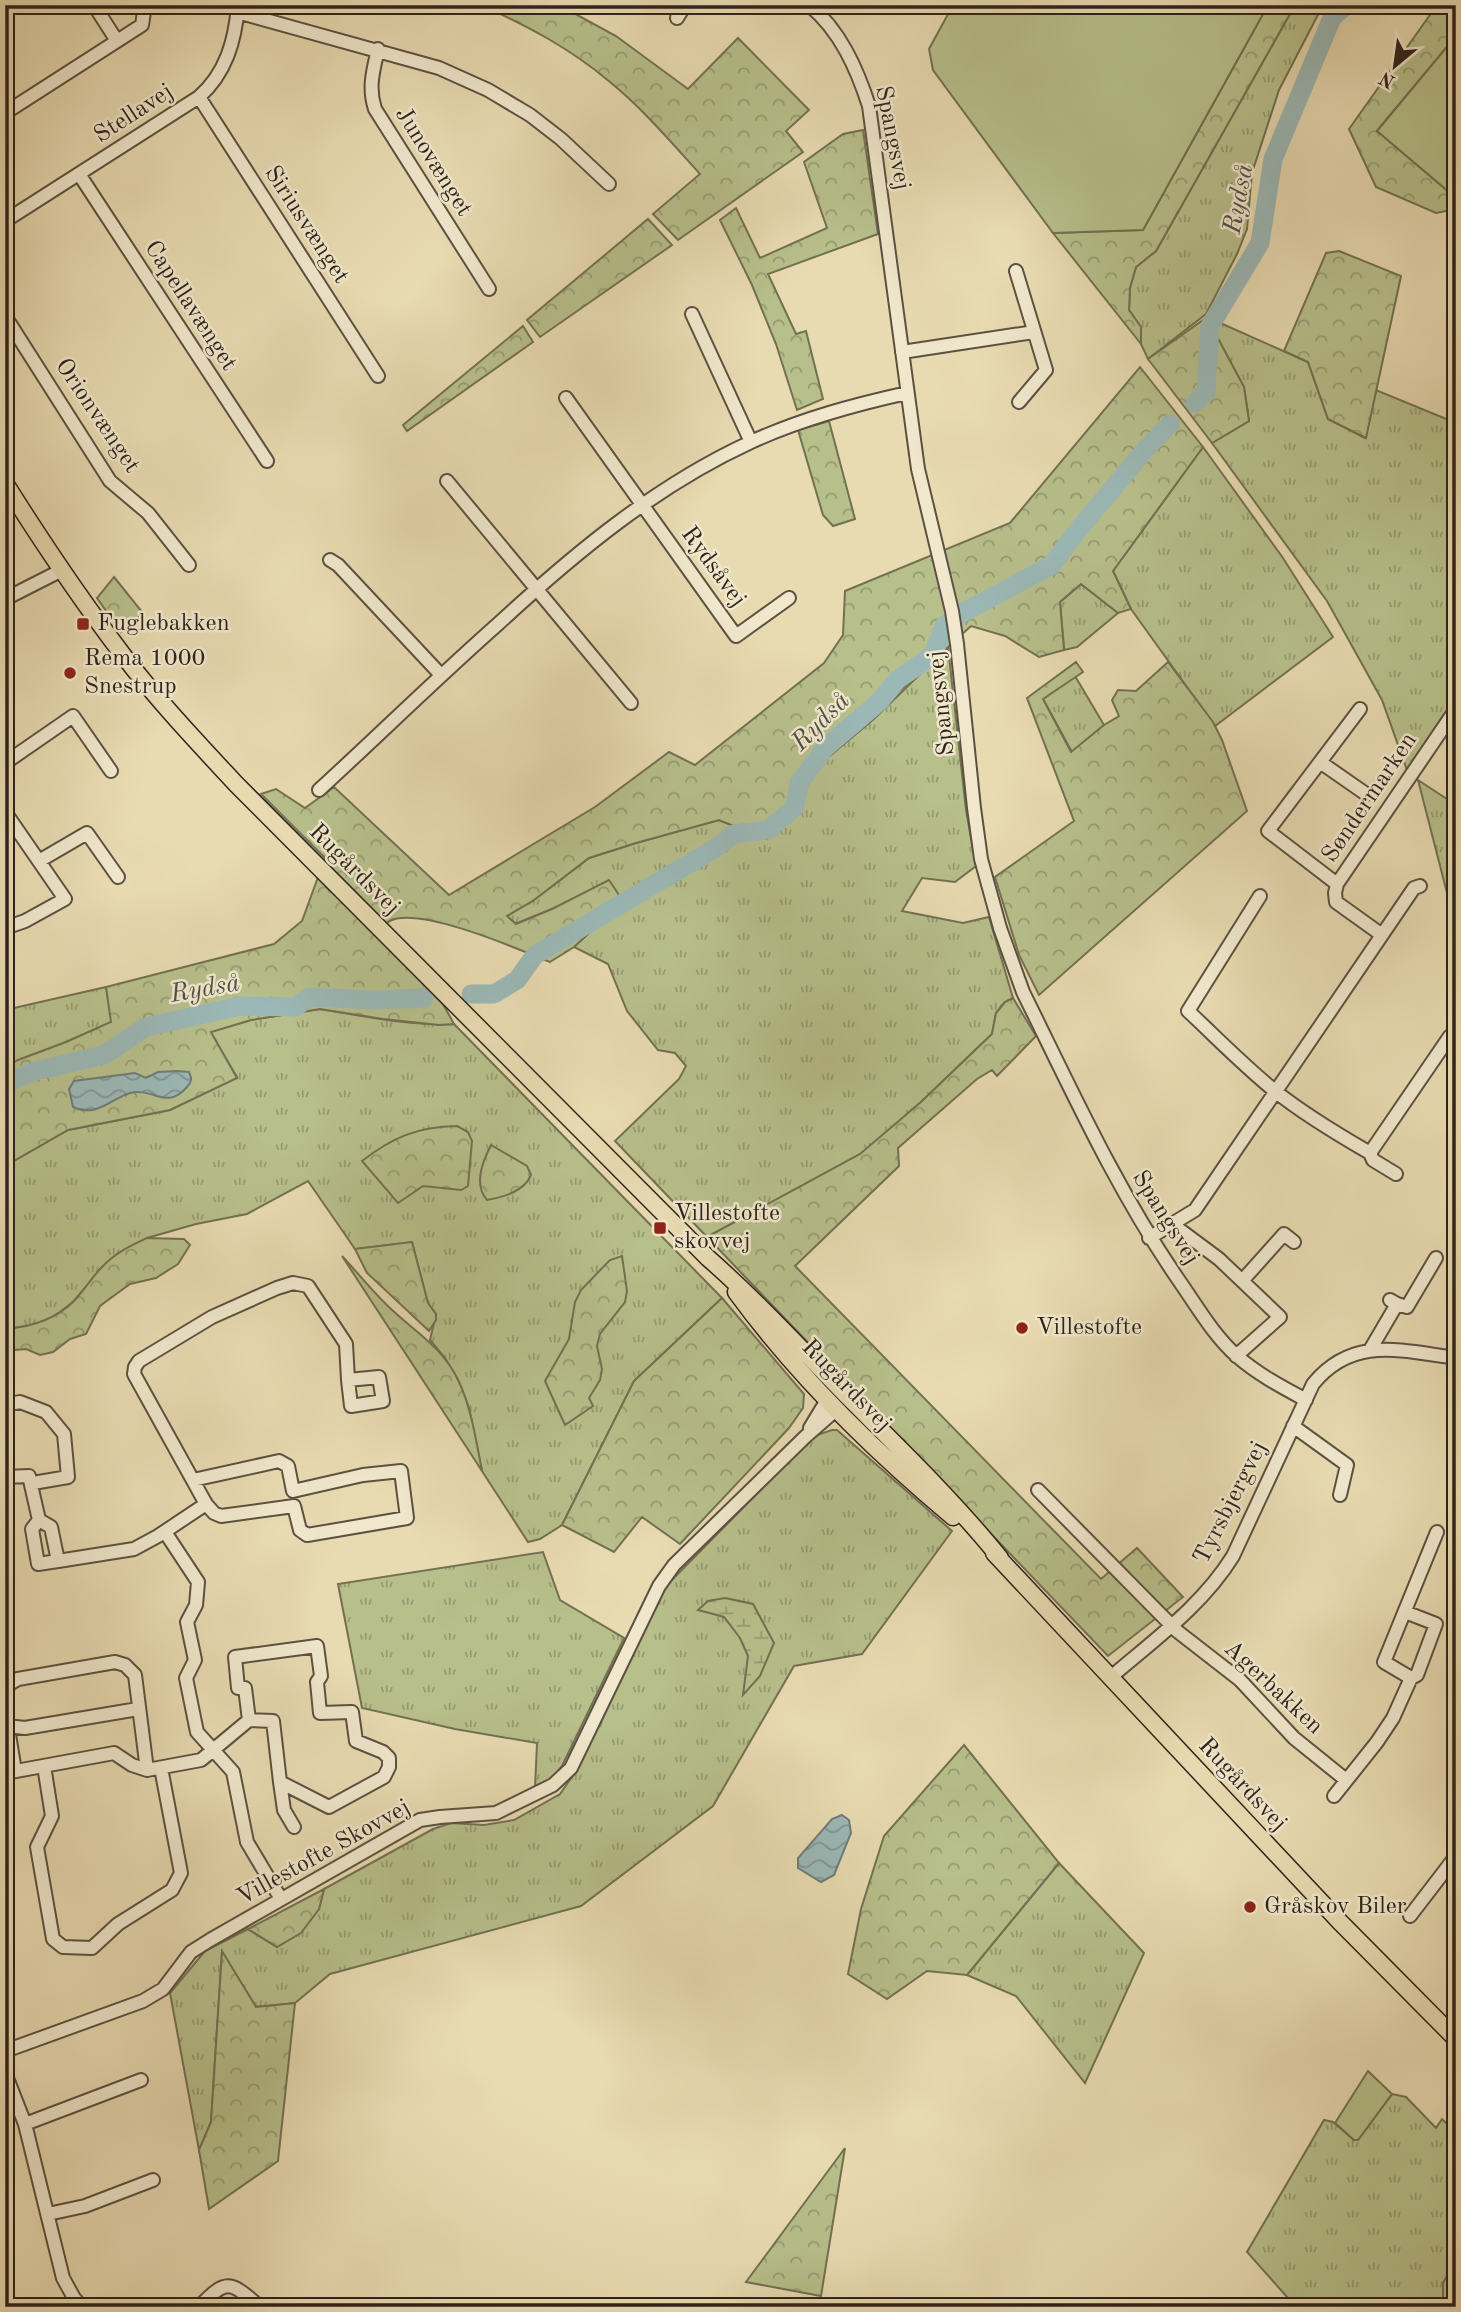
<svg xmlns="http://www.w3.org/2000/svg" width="1461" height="2312" viewBox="0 0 1461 2312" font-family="'Old Standard TT',serif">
  <defs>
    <pattern id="grass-tufts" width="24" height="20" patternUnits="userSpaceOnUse" patternTransform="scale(1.75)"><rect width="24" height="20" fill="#b7bf8b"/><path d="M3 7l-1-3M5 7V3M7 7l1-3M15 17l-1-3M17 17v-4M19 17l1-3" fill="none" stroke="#959b71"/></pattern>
    <pattern id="forest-crowns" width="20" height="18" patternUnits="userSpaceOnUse" patternTransform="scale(1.75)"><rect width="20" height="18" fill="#b7bf8b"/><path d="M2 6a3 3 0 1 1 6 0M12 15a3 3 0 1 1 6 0" fill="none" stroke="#959b71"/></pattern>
    <pattern id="wetland-marsh" width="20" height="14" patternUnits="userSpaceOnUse" patternTransform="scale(1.75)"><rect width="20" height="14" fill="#b7bf8b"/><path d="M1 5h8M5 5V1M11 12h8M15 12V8" fill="none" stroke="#959b71"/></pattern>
    <pattern id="water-waves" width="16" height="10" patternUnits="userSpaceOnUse" patternTransform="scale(1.75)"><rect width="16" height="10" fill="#9bb8b6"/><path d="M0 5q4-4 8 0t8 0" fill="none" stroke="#7f9593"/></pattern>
  </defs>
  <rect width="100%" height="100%" fill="#e8dab1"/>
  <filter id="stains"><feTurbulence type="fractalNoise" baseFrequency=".00286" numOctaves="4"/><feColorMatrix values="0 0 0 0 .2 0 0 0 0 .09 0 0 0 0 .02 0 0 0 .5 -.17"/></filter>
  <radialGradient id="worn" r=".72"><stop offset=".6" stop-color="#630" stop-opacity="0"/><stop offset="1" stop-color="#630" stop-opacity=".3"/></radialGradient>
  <path fill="url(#grass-tufts)" stroke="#727152" stroke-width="2" d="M1295,5H1323L1279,90L1252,173L1247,229L1237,254L1206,314L1148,359L1141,344V327L1129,310L1130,288L1136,267L1156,251Z
    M1218,322L1308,362L1328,419L1365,438L1376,390L1456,423V702L1408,773L1382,700L1327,601L1212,443L1249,421L1244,387L1214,331Z
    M1203,447L1283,558L1333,637L1215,726L1131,609L1113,571Z
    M1081,584L1118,613L1077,647L1064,650L1060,602Z
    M948,647L966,810L976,866L955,882L922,878L902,911L963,923L989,917L1013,998L1005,1002L996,1013L992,1034L921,1102L860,1155L707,1237L615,1141L679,1079L686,1066L675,1053L658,1050L627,1011L608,964L574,947L623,901L552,909L515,924L507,916L534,900L589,858L636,843L719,820L767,839L812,771L875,718Z
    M1075,676L1104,725L1072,752L1043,699Z
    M1418,780L1456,805V928Z
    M106,987L112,1022L5,1069V1010Z
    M320,1009C364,1016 409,1026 454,1024L722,1298L634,1381L562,1525L540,1539L528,1542L482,1471L469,1408L458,1380L445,1358L430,1340L436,1314L428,1304L412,1242L355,1249L308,1181L247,1214L196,1224L147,1238L102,1267L74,1301L55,1316L35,1325L5,1329V1166L68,1130L170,1110L237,1077L210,1032L251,1020Z
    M832,1430H837L952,1531L862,1654L794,1666L713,1806L581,1906L330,1974L295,2003L256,2007L222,1953L211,2122L199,2150L170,1993L205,1951L248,1929L277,1947L319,1909L324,1889L433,1829L451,1823L484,1825L514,1820L560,1794L576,1771L663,1589L814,1436Z
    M543,1552L560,1600L624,1638L562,1766L549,1782L535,1788L537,1743L455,1729L362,1708L338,1584Z
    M1059,1863L1144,1953L1085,2083L1016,1996L967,1975Z
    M1392,2094L1406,2097L1436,2128L1442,2119L1456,2133V2261L1443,2283V2307H1296L1247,2252L1324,2120L1333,2122L1354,2140H1358Z"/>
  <path fill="url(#forest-crowns)" stroke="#727152" stroke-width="2" d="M481,5H559L616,36L688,89L738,38L809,110L786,131L803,152L678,240L653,214L700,174C671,142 643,109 610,82C571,49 528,26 481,5Z
    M1268,5H1295L1156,251L1136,267L1130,288L1129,310L1141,327V344L1053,233L1143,230Z
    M1437,5H1456V36L1377,131L1456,198V209L1436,213L1376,187L1349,129Z
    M863,130L878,234L768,274L796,334L806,331L823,399L797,410L776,344L752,285L720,220L736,208L760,258L827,228L804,162L843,134Z
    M648,219L672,245L540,337L527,320Z
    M1339,251L1401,276L1366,438L1328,419L1308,362L1284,351L1326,253Z
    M1203,320L1214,331L1244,387L1249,421L1212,443L1148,359Z
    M523,326L533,342L407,431L403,425Z
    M1140,367L1203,447L1113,571L1131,609L1118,613L1081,584L1060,602L1064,650L1039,657L1005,636L971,626L812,771L766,839L719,820L636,843L589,858L534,900L507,916L516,924L552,909L609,880L623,901L574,947L550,962C518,949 424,908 392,920C386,922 379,930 375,934L443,1004L454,1024L439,1025L383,1019L320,1009L251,1020L211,1032L237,1078L170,1110L68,1130L5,1166V1068L18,1060L66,1042L111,1022L106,987L274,944L302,921L325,858L261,794L276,789L305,808L334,787L449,895L595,807L669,752L695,765L824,663L843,635L845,591L1010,523Z
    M829,421L855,519L833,526L823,515L798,430Z
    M114,577L143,613L121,632L97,598Z
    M1076,662L1083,672L1043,699L1071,752L1104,725L1119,716L1112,700L1118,690L1136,691L1168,662L1213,722L1222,740L1247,811L1039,995L1019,955L995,877L1074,821L1027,698Z
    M1013,998L1036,1036L997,1076L992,1070L977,1079L898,1148L899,1166L795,1266L1101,1579L1137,1548L1183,1597L1108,1656L707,1237L860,1154L921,1102L992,1034L996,1013L1005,1002Z
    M457,1126L468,1132L472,1141L468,1186L461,1190L423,1186L398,1203L362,1161C393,1137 417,1127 457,1126Z
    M491,1145L527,1166L531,1175C524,1192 503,1197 487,1200C473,1184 483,1161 491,1145Z
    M147,1238L184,1239L190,1245L178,1264L156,1278L130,1284L100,1306L86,1334L70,1339L53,1352L40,1355L26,1349L5,1351V1329C31,1327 55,1320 74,1301C84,1291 92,1277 102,1267C115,1253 130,1246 147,1238Z
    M412,1242L428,1303L436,1314V1320L429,1331L367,1273L355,1249Z
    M342,1256C358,1273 373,1292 390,1308C416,1333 443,1347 459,1382C472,1410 476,1441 482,1471Z
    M622,1256L627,1291L625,1302L600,1334L597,1346L602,1369L600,1380L589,1398L593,1406L565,1425L545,1381L569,1339L575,1302L581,1290L610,1260Z
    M722,1298L804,1394L803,1408L789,1428L680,1544L642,1517L614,1552L562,1525L634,1381Z
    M964,1745L1059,1863L967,1975L927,1971L887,1999L848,1974L861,1909L884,1836Z
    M324,1889L319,1909L301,1933L277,1947L248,1929Z
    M222,1951L256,2007L295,2003L278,2161L209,2209L199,2150L211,2122Z
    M845,2148L821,2296L746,2282Z
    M1456,2261V2286L1443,2307V2283Z"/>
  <path fill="url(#wetland-marsh)" stroke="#727152" stroke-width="2" d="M725,1598L753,1604L774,1643L760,1676L743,1695L748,1656L740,1638L724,1617L698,1610L708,1601Z"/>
  <path fill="#b7bf8b" stroke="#727152" stroke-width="2" d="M953,5H1268L1143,230L1053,233L933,70L929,49Z
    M1456,36V198L1377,131Z
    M1368,2071L1392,2094L1358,2140H1354L1335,2123Z"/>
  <path fill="url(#water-waves)" stroke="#6f7c78" stroke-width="2" d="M177,1071L189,1072C192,1078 192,1082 187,1087C166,1111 154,1087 130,1093C111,1099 96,1118 73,1107L69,1089L74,1081L135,1073L146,1078L158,1072Z
    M842,1815L849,1820L851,1833L834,1875L821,1882L798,1868V1858L832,1819Z"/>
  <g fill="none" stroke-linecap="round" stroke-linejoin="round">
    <path stroke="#9bb8b6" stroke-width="19" d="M1195,403L1206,392L1210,326L1260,243L1273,159L1332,18L1346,5
      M471,994H494L517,980L535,955L714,849L734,834L768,830L794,808L800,782L825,748L880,701L897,680L933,655L944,626L964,612L1052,565L1074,535L1144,451L1170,424
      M5,1084L35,1071L104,1055L146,1027L240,1006L296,1007L309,997L375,1000L424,998"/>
    <defs>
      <path id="minor" d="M94,5L117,41
        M809,5C840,30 857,69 869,106L918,469L952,611L957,644L974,808L981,859L1000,928L1023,992C1072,1091 1117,1191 1180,1282C1198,1308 1214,1336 1238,1357C1259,1375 1282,1387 1306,1400
        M237,12L439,68L488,90L530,115L561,139L609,184
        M677,18L685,5
        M378,49C373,71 368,88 375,109L489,289
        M199,97L378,376
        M5,113L142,25L145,5
        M79,174L267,461
        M5,221L199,97C226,73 235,41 238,6
        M1016,271L1046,370L1019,402
        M692,314L751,442
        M5,316L110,481L148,513L189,565
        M902,352L1034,332
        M566,398L736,636L789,598
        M447,481L631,703
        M330,560L338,565L441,675
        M5,599L62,570
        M1320,762L1366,794
        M5,763L73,716L111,771
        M319,790C379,735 437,678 498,624C574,554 655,486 751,442C801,419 853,405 907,393
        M5,812L65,899L25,921L5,928
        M39,861L87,833L118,877
        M1337,884L1268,831L1360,709
        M1260,896L1188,1011C1217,1038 1244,1066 1275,1091C1305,1115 1337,1134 1370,1153L1450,1036
        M1382,935L1336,902L1335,893L1337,884L1456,709
        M1370,1153L1373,1160L1396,1174
        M1172,1224L1219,1259L1280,1317L1236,1356
        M1149,1238L1195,1210L1414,888L1420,886
        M1242,1281L1284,1234L1294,1242
        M1397,1304L1407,1307L1436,1258
        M1370,1350L1397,1304L1390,1300
        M5,1405L20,1402L46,1412L64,1434L68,1477L33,1483
        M1293,1426L1347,1465L1340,1495
        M810,1428L827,1400
        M5,1477L29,1476L39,1520L51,1527L58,1561L134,1549L158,1536L206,1504L134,1374L135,1367L139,1361L212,1317L277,1288L293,1283L308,1286L346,1344L348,1380L379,1377L383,1401L351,1406L348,1380
        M193,1480L279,1461L288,1466L293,1491L363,1475L401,1471L407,1518L307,1535L300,1530L294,1506L221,1516L214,1513L206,1504
        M1038,1490L1177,1631L1240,1680L1294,1738L1346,1780
        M39,1520L32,1529L38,1564L58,1561
        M165,1532L198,1582L196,1605L187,1622L195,1660L186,1678L197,1732L233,1772L247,1842L281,1899
        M1111,1677C1154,1640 1202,1606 1233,1556L1313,1384C1353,1335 1402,1351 1456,1358
        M1411,1678L1384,1662L1437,1532
        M5,1691L11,1683L18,1679L115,1662L125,1665L135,1675L147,1770
        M5,1710L15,1771
        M7,1726L25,1728L138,1709
        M44,1766L52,1816L37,1847L53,1939L63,1947L92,1948L118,1924L172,1890L181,1873L161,1768
        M5,1773L114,1753L132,1765L147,1770L201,1760L249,1720L245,1688H238L235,1657L317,1646L321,1676L317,1682L320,1713L352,1712L356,1741L383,1752L389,1758V1767L384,1777L329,1807L280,1782L273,1721L249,1720
        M280,1782L284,1810L294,1827
        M1334,1796L1377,1742L1393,1718L1411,1678L1417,1675L1436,1624L1405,1612
        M1410,1916L1456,1856
        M5,2051L143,2001L163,1989L191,1952L210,1940L420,1820L440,1817L496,1813L553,1785L571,1768L659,1586L674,1565L805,1437L837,1409
        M5,2073L25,2124L63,2278L74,2298L82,2307
        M25,2124L141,2080
        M48,2214L85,2206L153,2180
        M199,2307C227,2278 230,2281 260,2307"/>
      <path id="major" d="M5,483C42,542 81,600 123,655C158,701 197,742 236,784L708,1258C758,1302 802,1350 849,1398C901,1450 954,1501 1000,1558
        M736,1292C798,1377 873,1450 953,1517
        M994,1553L1339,1921L1456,2039"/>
    </defs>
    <use href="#minor" stroke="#5c5140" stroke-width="16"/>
    <use href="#major" stroke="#2e231a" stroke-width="19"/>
    <use href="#minor" stroke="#f0e7cc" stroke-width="12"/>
    <use href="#major" stroke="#e8dab1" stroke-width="16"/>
  </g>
  <g fill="#8f2418" stroke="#f0e7cc" stroke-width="2.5">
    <rect x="76" y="617" width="14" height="14" rx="3.5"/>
    <circle cx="70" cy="673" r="7"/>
    <rect x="653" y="1221" width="14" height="14" rx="3.5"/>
    <circle cx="1022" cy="1328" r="7"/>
    <circle cx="1250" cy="1907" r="7"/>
  </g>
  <g text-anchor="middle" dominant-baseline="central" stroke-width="5" stroke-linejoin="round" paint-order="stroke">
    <g font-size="24" fill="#2e231a" stroke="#f0e7cc">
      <text transform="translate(134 114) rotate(-33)">Stellavej</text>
      <text transform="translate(892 138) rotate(79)">Spangsvej</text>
      <text transform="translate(433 162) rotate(58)">Junovænget</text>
      <text transform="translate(306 225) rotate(57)">Siriusvænget</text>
      <text transform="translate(190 306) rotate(57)">Capellavænget</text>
      <text transform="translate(97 416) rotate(56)">Orionvænget</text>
      <text transform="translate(713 567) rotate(54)">Rydsåvej</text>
      <text transform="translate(942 703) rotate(-96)">Spangsvej</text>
      <text transform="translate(1370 798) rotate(-56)">Søndermarken</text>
      <text transform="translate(354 870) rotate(45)">Rugårdsvej</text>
      <text transform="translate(1165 1218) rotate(58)">Spangsvej</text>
      <text transform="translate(846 1386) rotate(46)">Rugårdsvej</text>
      <text transform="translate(1231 1503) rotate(-63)">Tyrsbjergvej</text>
      <text transform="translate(1273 1688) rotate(43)">Agerbakken</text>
      <text transform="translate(1242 1785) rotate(47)">Rugårdsvej</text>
      <text transform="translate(324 1853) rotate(-29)">Villestofte Skovvej</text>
    </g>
    <g font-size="24" fill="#2e231a" stroke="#f0e7cc" text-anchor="start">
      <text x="97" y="624">Fuglebakken</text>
      <text x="84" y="659">Rema 1000<tspan x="84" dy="28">Snestrup</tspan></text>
      <text x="674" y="1214">Villestofte<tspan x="674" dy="28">skovvej</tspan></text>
      <text x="1036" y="1328">Villestofte</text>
      <text x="1264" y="1907">Gråskov Biler</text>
    </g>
    <g font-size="26" font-style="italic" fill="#4f5049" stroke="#f0e7cc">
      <text transform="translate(1239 199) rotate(-79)">Rydså</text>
      <text transform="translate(821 722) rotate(-45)">Rydså</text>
      <text transform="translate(205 989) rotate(-10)">Rydså</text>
    </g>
  </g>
  <rect width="1461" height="2312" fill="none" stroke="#e8dab1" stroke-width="28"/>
  <rect x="7" y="7" width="1447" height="2298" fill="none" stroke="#2e231a" stroke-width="3.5"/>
  <rect x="14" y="14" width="1433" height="2284" fill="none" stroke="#2e231a" stroke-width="2"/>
  <g transform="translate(1395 66) rotate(209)" stroke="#f0e7cc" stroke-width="5" paint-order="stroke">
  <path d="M0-5L12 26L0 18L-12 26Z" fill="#2e231a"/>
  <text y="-10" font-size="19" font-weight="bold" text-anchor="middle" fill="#2e231a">N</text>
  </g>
  <rect width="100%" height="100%" filter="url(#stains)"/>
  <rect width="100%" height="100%" fill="url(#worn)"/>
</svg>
